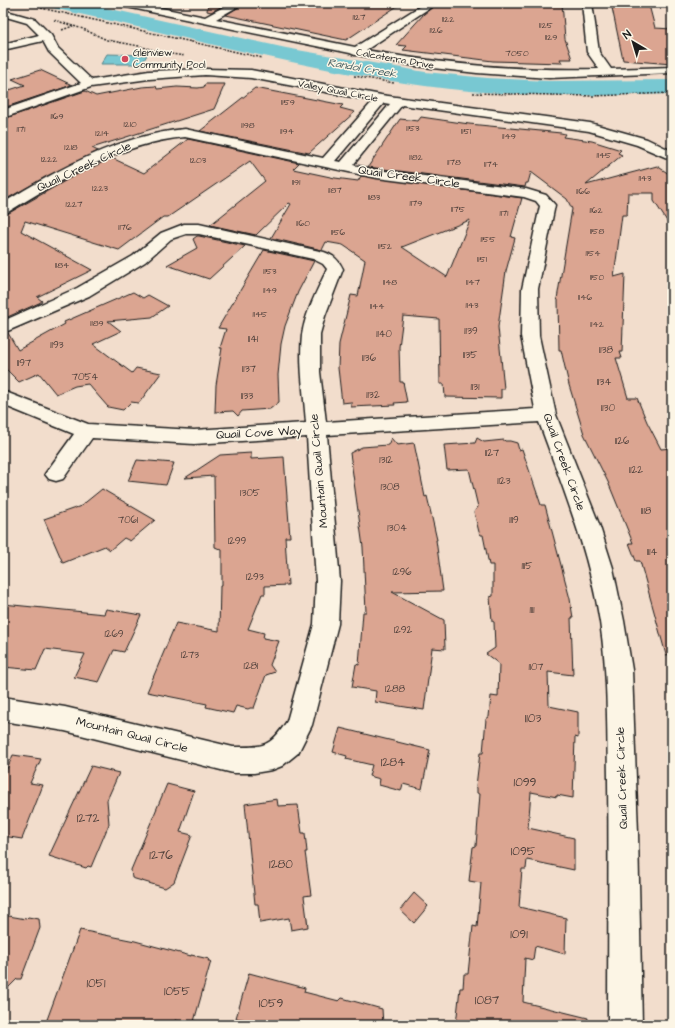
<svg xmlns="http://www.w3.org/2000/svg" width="675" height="1028" viewBox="0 0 675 1028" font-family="'Architects Daughter',sans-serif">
  <rect width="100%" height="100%" fill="#f2ddcc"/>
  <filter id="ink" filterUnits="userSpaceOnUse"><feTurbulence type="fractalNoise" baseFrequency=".025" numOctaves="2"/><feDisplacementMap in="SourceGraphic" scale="8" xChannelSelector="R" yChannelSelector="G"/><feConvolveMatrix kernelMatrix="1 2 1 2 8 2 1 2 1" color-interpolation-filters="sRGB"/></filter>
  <g filter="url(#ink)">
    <path fill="#78c8d2" stroke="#538389" d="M107,54L147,55L142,64H101Z"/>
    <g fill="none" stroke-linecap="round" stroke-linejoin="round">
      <path fill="#78c8d2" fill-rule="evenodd" d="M47,3H84L286,48L425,72L487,78L548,81L672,80V94C590,96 507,97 425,86C301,69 179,35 57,9L50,7Z"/>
    </g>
    <path fill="#dba591" stroke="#1c1c1c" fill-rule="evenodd" d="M208,3H228L211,12L207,11Z
      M245,3H402L346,40L226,15Z
      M438,3H499L502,5L532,7V3H562L565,39L572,59H560L562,63L493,61L403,50L407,46L396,45L424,14Z
      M611,3H636L637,5H649L655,28L672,29V64L623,60Z
      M40,70L72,85L3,108V92L25,85L12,79Z
      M205,84H225L214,109L92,148L98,151L45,177L3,201V119L85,91L96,96L142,87L156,86L157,89L177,87L198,88L204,87Z
      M255,88L343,105L340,108L355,112L309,153L200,131Z
      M421,117L469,124L561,133L565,134L563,137L592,141L621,150L618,153L622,155L586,185L657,166L672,176V229L654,201V193H628L627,215H622L614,277L625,274L622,352H620L622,358H616L628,398H637L647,422L661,449L672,448V654L666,655L640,561H636L629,543H633L608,482L584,434L569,385L561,350H559L558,300L557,299L572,209L567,199L531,172L528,183H526L525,187L368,167L400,119L418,121Z
      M188,139L299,163L293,169L335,178L358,181L361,176L522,198L511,237L515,238L506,271L498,327L504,389H501V398L445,397L444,384H440L439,319L403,316L399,347L400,382H403L407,402L394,403L395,405L351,407V402L342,403L338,368L339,344L351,295L358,296L365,260L343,245L326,242L322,250L271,238L291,204L289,203L256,235L210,225L265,181L250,161L168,217H163L119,250L25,221L21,231L92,270L37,297L42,301L39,303L3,319V214L9,213L72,177L112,158L144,173ZM470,220L447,277L402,247Z
      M197,236H199L245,246L209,279L167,265L197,248L193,239Z
      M264,250L314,261L298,292L285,326L281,344L278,375L279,402L270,409L242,411L238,416L233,411L215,412L216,385L222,348H220L226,329L218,328Z
      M133,292L143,298L148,295L168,306L152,317L108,321L121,331L93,344L132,373L136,368L161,373L139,403L131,402L123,410L108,407L88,384L75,386L56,394L39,373L19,382L3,366V334L8,333L18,350L65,324L64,322Z
      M391,438L397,445L414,443L425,497L427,496L437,540H436L443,591L392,592L444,620L445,649L432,648L424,710L375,702L376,691L352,687L356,664L359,665L363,612H366L363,547L350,453L362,447L388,445Z
      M477,438L484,442L504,440L505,441H510L517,443L519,450L522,449L541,505H545L570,599L573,618H571L573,675L548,672L549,706L578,712V738L575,737L573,798L557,795V797L531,792L528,828L574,838V870L527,860L526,869H522L519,907L566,918L565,954L535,946L533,960L525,958L523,1002L588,1018L587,1025H456L460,988H463L464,974H468L473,926L477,927L481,883L469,881L473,847L476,846L480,794L477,793V788L476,786L480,753H483L486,719L489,717L491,696L498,697L499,664L486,654L495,648L494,622L492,621L490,597L493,596V565H489L483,535H481L479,532L474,512L478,507L469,469L447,470L444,445L475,443Z
      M251,453V459L284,457L290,537H285L288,585L265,586V594H262L248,629L264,633L263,638L279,641L270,665L275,672L266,675L254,708H250L248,709L236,706L233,713L206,707L207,704L147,692L176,623L219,631L220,586H222V550L215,547L214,476L185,478L220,455Z
      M137,460L174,463L166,485L128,481Z
      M102,489L155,520L130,541L124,538L110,550L105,546L63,563L44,519L81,506Z
      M3,604L104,614L106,609L141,615L124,652L114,650L99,682L74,677L85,654L45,649L36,670L3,667Z
      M340,728L430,750L422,789L403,784L401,791L379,785L380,779L369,776L372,765L346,759L347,756L333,752Z
      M13,755L41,759L30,783L43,785L22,839L3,836V778Z
      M91,766L119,773L107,800L109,824L91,867L88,866L86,868L49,856Z
      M167,784L194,791L180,832L192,835L174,882L165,888L132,878L131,870Z
      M277,799L278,806L298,805L302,833H305L307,852H305L311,895L304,896L308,927L291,930L289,918L260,923L258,904H255L245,804Z
      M414,893L428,906L414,923L400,910Z
      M3,915L26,919L28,917L39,919L40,928L21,979H17L3,993Z
      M80,930L135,941L191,956V955L209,959L208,961H211L193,1025L175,1020L174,1025H45Z
      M249,973L305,988L304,992L339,1001L342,998L382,1009L383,1025H245L247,1020L236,1018Z"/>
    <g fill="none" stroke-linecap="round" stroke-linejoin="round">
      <defs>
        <path id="minor" d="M117,3H137L205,17L231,3H244L216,19L355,47L425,3H437L366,50C444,65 520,71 599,69L587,52L582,3H592L599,52L611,69L672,67V73L549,78L477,73L415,66L358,55H355L350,53L122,6Z
          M3,10L35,19L51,35L58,48L92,80L149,71L205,69L251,70L381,95L590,123L647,139L672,151V160L637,145L589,131L402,105L353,165L377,170L526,189L546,195L555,205L538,289L539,336L556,415L599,524L613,568L624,621L632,670L638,833L642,1025H608C608,943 609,861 608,779C607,726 608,674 600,622C589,552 563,488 539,422L327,435L340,581L338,624L312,725L298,753L282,766L272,770L254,773H233L65,731L3,721V697L65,707L233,747C263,747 270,748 287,721L314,624L316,581L307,437L194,444L92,438L63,479L56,481L49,479L45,474L74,434L3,405V391L88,424L194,430L306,423C304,394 299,364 302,335C305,313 318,289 327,269L323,264L313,259L199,234H186L171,239L145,262L89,296L3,333V321L77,288L133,256L161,233L184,224H199L324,252C333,255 339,260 343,269L325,316L320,334V372L326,422L535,409L521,336L522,289L540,206L536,201L524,197L377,178L185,137C121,143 62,179 8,212L3,213V203C59,169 119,135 185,129L323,158L373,101L251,78L205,75L149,79L91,87L3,118V110L81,83L49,52L43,41L3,50V44L39,35L27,23L3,16ZM384,103L390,104L341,162L335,161Z"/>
      </defs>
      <use href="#minor" stroke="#1c1c1c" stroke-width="3"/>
      <path stroke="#1c1c1c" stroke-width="1.5" stroke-dasharray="2 1.5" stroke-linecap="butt" d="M41,8L263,58
        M54,20L83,29L107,40L139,46L164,53L185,56
        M62,30L73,26
        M354,76L394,83
        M473,93L592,96L672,93"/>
      <use href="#minor" fill="#fcf5e5" fill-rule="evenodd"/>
    </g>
  </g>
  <circle fill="#d1495b" stroke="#fcf5e5" stroke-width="1.5" cx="125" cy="59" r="4"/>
  <g text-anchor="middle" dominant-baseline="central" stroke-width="3" stroke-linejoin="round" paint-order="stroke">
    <g font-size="9" fill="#4c3e39">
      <text x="359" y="17">1127</text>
      <text x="448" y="19">1122</text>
      <text x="546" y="25">1125</text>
      <text x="436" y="30">1126</text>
      <text x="551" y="37">1129</text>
      <text x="517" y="53">7050</text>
      <text x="288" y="102">1159</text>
      <text x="57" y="116">1169</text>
      <text x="130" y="124">1210</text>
      <text x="248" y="125">1198</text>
      <text x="413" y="128">1153</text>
      <text x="21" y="129">1171</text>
      <text x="287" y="131">1194</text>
      <text x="466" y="131">1151</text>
      <text x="102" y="133">1214</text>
      <text x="509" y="136">1149</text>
      <text x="71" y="147">1218</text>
      <text x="604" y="155">1145</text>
      <text x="416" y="157">1182</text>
      <text x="49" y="159">1222</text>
      <text x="198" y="160">1203</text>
      <text x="454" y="162">1178</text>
      <text x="491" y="164">1174</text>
      <text x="645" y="178">1143</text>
      <text x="296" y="182">1191</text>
      <text x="100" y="188">1223</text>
      <text x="335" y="190">1187</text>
      <text x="583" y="191">1166</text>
      <text x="374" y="197">1183</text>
      <text x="416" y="203">1179</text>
      <text x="74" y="204">1227</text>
      <text x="458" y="209">1175</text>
      <text x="596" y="210">1162</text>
      <text x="504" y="213">1171</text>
      <text x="303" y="223">1160</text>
      <text x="125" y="227">1176</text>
      <text x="597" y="231">1158</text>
      <text x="338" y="232">1156</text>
      <text x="488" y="239">1155</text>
      <text x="385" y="246">1152</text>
      <text x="593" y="253">1154</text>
      <text x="482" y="259">1151</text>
      <text x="62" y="265">1184</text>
      <text x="270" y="271">1153</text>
      <text x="597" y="277">1150</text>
      <text x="390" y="282">1148</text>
      <text x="473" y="282">1147</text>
      <text x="270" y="290">1149</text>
      <text x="585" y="297">1146</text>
      <text x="472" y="305">1143</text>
      <text x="377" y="306">1144</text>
      <text x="260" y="314">1145</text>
      <text x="97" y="323">1189</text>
      <text x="597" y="324">1142</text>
    </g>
    <g font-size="10" fill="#1c1c1c" stroke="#fcf5e5" text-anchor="start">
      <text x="133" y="53">Glenview<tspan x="133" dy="12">Community Pool</tspan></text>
    </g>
    <g font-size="10" fill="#1c1c1c" stroke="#fcf5e5">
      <text transform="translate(395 59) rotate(10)">Calcaterra Drive</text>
      <text transform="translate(338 91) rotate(11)">Valley Quail Circle</text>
    </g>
    <g font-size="10" fill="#4c3e39">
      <text x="471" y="331">1139</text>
      <text x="384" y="334">1140</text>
      <text x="253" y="339">1141</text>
      <text x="57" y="345">1193</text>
      <text x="606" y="350">1138</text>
      <text x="470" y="355">1135</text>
      <text x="369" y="358">1136</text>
      <text x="24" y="363">1197</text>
      <text x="249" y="369">1137</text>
      <text x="85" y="377">7054</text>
      <text x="604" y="382">1134</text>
      <text x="475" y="387">1131</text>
      <text x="373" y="395">1132</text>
      <text x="247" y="396">1133</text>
      <text x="608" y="408">1130</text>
      <text x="622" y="441">1126</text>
      <text x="492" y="453">1127</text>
      <text x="386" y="460">1312</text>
      <text x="636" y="470">1122</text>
      <text x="504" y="481">1123</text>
      <text x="390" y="487">1308</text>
      <text x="250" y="493">1305</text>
      <text x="646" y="511">1118</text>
      <text x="128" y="520">7061</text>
      <text x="514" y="520">1119</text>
      <text x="397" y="528">1304</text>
      <text x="237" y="541">1299</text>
      <text x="652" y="552">1114</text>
      <text x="527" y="566">1115</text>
      <text x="402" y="572">1296</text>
      <text x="255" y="577">1293</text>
      <text x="532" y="610">1111</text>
      <text x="403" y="630">1292</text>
      <text x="114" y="634">1269</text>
      <text x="190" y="655">1273</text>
      <text x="251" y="666">1281</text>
      <text x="536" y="667">1107</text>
      <text x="395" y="689">1288</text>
    </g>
    <g font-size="11" font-style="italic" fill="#3c585c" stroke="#fcf5e5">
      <text transform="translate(362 68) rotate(10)">Randol Creek</text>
    </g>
    <g font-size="12" fill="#1c1c1c" stroke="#fcf5e5">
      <text transform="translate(84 167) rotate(-25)">Quail Creek Circle</text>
      <text transform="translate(409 177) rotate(8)">Quail Creek Circle</text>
      <text transform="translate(259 433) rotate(-3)">Quail Cove Way</text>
      <text transform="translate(564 462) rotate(70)">Quail Creek Circle</text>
      <text transform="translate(319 471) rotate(-95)">Mountain Quail Circle</text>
      <text transform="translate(132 735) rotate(14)">Mountain Quail Circle</text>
      <text transform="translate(622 778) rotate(-92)">Quail Creek Circle</text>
    </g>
    <g font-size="12" fill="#4c3e39">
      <text x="533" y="718">1103</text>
      <text x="393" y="762">1284</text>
      <text x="525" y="782">1099</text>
      <text x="88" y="818">1272</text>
      <text x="523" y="851">1095</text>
      <text x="161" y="855">1276</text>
      <text x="281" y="864">1280</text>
      <text x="519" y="934">1091</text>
      <text x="96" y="983">1051</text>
      <text x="177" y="991">1055</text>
      <text x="487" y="1000">1087</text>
      <text x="271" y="1003">1059</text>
    </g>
  </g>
  <rect width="675" height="1028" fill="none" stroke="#fcf5e5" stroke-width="16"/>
  <rect x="8" y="8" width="659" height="1012" fill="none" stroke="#1c1c1c" stroke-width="1.5" filter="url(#ink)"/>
  <g transform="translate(633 42) rotate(322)" stroke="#fcf5e5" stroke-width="3" paint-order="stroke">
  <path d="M0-3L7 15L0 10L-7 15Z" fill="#1c1c1c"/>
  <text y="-6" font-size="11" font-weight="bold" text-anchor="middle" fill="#1c1c1c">N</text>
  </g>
</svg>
